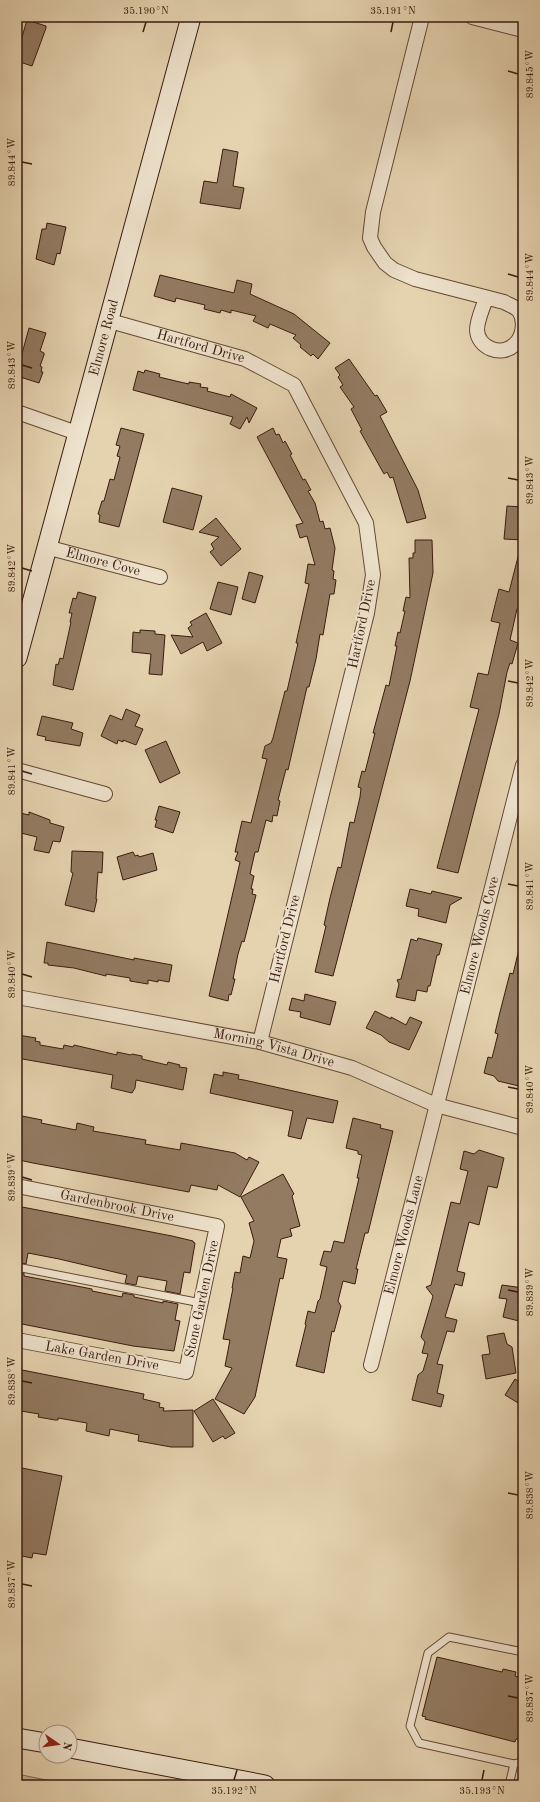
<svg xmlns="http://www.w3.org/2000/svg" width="540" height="1802" viewBox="0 0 540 1802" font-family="'Old Standard TT',serif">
  <rect width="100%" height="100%" fill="#e5d3b0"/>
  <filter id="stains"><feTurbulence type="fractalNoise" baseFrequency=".005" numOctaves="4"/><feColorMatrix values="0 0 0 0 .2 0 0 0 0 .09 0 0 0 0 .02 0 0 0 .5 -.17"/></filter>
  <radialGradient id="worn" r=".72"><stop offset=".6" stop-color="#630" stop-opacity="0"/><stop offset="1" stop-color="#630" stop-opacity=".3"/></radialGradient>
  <path fill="#c8b494" stroke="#816851" d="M17,1774L71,1785H17Z"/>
  <path fill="#937b62" stroke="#3a1b0e" d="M27,20L46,26V28L32,66L17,61V54Z
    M223,149L238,152L233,186L244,188L240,209L200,203L204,181L217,183Z
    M47,223L66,227L60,254L57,253L54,265L36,259L42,229H46Z
    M160,275L234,293L237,280L252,284L250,294L294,314L330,343L318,359L313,354L311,356L300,347L301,345L293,338L296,335L270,324L268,328L253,321L256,316L231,310V313L221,310L220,313L204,309L205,305L176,298L175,302L154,296Z
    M29,328L46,333L40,351L44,353V355L40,366L42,367L41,372H43L39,383L17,376V360L20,361Z
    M349,359L375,396L377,395L387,412L380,416L418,490L426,518L407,523L393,477L390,478L387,472L384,474L360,431L362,430L351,409L354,407L340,387L343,385L338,377L340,375L335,368Z
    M145,370L160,374L159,377L180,382L189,384V382L201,384L200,387L208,388L207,391L230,397L231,394L257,408L249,423L247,417L240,429L230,424L233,417L133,390L138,371L144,373Z
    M121,428L144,434L119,527L99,522L100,515L98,514L102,501H104L110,479L114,480L120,457L117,456L120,446L116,445Z
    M273,428L276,435L279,434L283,443L285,441L292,454L290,455L303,480L305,479L311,490L308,491L315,503L320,522L323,521L325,529L330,528L335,548L332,570L334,571L333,579L336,580L334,594H330L323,635L320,634L316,659L309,687H307L288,770L286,769L278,800L280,801L277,816L273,815L272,822L266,820L258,852H255L250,874L254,876L251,889H253L252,894L256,895L244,942L242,941L238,954L233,979H235L231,995L229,994L228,1001L209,996L240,862L235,860L238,852H235L242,821L251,823L267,759L262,758L265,746L271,743L273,738L285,691H287L298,643H296L309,584L305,583L308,564L315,565L307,536L300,538L296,525L303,523L257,437Z
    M172,488L202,496L193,530L163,522Z
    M507,506L523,507V540L504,539Z
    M216,518L241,549L221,566L210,552L214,549L211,544L219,537L199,532Z
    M415,540H432L433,573L410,681L333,976L315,972L326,926L324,925L330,898L338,867L341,868L350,822L354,823L360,797L361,788L358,787L362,771L365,772L375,733H373L386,685L389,686L397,646H395L398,632L400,633L405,611H403L406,597L410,598L409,558H413V553H415Z
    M519,553H523V610L517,609L510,640L518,643L512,664L510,663L507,672L499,714L458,873L437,868L479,709L470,707L478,673L488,675L500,623L491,621L499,589L509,592Z
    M249,572L263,576L255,603L242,599Z
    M218,582L238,587L231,615L210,609Z
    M78,592L96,597L73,690L53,685L56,664L58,665L60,658L63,659L71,622H70L72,613H69L73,598L76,599Z
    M206,613L222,643L207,651L203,642L181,654L171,635L193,637L188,628L192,625L190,622Z
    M140,630L155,631V634L165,635L162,675L149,674L151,654L132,652L133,632L140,633Z
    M126,709L140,715L135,726L143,729L136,745L123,740V742L118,740L117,744L101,736L110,715L122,720Z
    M42,716L73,723L71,729L83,733L80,746L45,740L46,737L37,735Z
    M166,741L180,773L160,783L145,750Z
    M159,806L180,812L173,833L155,827L157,820H155Z
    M29,812L50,820V823L64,827L60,842L53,841L49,853L34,850L37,837L17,832L20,813L29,815Z
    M72,851L103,852L102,873L98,872L96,899H97L94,912L65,905L73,873L71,872Z
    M133,852L135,856L138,855L139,857L153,853L157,870L123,880L117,857Z
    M410,889L431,894L432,891L462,898L450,905L446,923L418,916L419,909L406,906Z
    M418,938L442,944L439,955H437L430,986H428L427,992L417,990L415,1001L396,997L399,984L397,980L401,979L411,939L417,941Z
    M47,942L134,960V958L172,965L169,982L158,980V982L148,980V984L130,981V978L106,974V976L74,968L48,965V963H44Z
    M519,949L523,950V1000L518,1017L523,1018V1087L498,1081L494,1076L484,1073L488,1057L492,1058L498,1034L495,1033L500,1012L510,973L513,974Z
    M305,994L336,1002L330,1025L300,1017L301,1012L289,1010L292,998L304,1001Z
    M375,1011L391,1019V1017L406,1025L410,1017L422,1022L409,1050L389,1042L381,1035L366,1028Z
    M18,1035L36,1038L35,1041L40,1042V1045L63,1049L64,1045L73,1047L74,1045L117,1055V1052L131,1055L132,1054L142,1056V1059L167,1065L168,1062L180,1065L179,1067L187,1068L183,1090L136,1080L135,1088L132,1093L111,1088L113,1075L17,1058Z
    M223,1072L239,1075L238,1079L244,1080L338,1101L333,1123L307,1118L301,1139L288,1136L293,1111L210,1093L214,1074L223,1076Z
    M22,1116L42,1120L41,1123L76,1130L77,1123L94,1127L93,1131L146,1140L145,1144L180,1150L181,1143L235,1153L247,1160L249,1157L259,1162L240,1197L218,1185L217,1190L191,1185L189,1192L33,1163L19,1160L21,1153L17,1152V1126H20Z
    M353,1118L381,1125L380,1128L393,1131L368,1233H365L356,1269H358L355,1284L343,1281L338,1301L341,1306L334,1332L332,1331L324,1373L296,1366L306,1325L305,1324L308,1311L315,1313L318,1301L320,1299L327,1267L320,1265L324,1251L331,1252L334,1241L344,1243L359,1178H357L362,1155L358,1154V1151L346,1148Z
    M479,1150L504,1158L497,1188L488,1186L479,1225L469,1222L457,1271L465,1273L462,1286L455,1284L445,1317L457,1320L454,1332L447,1331L437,1364L443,1365L437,1393L444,1395L441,1407L412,1400L418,1375L423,1371L428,1354L422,1353L425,1342L421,1337L433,1296L426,1287L431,1285L451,1202L460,1204L468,1171L460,1169L464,1151L474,1154Z
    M283,1174L294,1194L292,1196L300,1226L290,1229L292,1236L281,1239L277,1257L287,1259L283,1279L280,1278L255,1397L244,1414L215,1399L232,1368L225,1366L230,1340L223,1339L233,1288H232L235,1272L240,1273L243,1256L250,1258L254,1241L249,1223L254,1221L241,1197Z
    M17,1206L172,1236L193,1241V1242L195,1243L190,1273L184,1272L180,1294L165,1291L167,1281L138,1276L136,1285L125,1283L127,1275L59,1259L28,1253L26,1264L17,1262Z
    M17,1272L24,1273V1276L92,1289V1291L122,1297L123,1293L134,1295V1297L163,1303V1301L178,1304L175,1320L180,1321L174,1351L133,1346L17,1323Z
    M502,1285L523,1288V1322L503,1317L507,1299L499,1298Z
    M504,1333L507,1344L512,1347L516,1373L486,1379L482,1355L490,1354L487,1336Z
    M17,1369L144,1394L143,1399L160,1403L159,1407L164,1408L163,1411L193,1410V1447H171L138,1441L139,1435L110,1429L109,1436L86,1431L87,1423L58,1418V1420H55L38,1417L39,1414L21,1411L22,1407L17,1406Z
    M515,1379L523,1384V1406L505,1395Z
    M213,1399L235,1433L225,1439L223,1436L213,1442L194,1411Z
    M17,1467L62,1476L46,1555L33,1553L32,1558L17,1555Z
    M437,1657L502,1672L503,1669L516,1672L515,1676L523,1678V1727L520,1740L516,1739L515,1742L425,1719L426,1717L422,1716Z"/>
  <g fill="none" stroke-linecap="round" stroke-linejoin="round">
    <defs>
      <path id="lane" d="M17,1267L201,1303
        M514,1764L419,1743L410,1726L428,1653L449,1637L523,1652
        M509,1785L514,1764L523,1762"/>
      <g id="street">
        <path d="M422,17L373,212L370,238L374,247L385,263L394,270L415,279L504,302C509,305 516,307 519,311C526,321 523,338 514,345C501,357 478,348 477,330C477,320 483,308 486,298"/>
        <path d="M472,17L523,30"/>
        <path id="s1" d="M110,321L245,359L294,385L366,523L373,575L367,613L260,1042"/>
        <path d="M17,412L77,433"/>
        <path id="s2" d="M46,547L160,577"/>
        <path d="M17,770L105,794"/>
        <path id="s3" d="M17,997L260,1042L352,1068L436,1105L523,1128"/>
        <path id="s4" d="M17,1186L217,1226L186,1372L17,1340"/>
        <path id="s5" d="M371,1365L523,765"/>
      </g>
      <g id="secondary">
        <path id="s6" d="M17,658L191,17"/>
        <path d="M17,1738L46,1743"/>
        <path d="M70,1748L265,1785"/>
      </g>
    </defs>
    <use href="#lane" stroke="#654936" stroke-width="9"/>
    <use href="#street" stroke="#654936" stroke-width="16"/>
    <use href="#secondary" stroke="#3a1b0e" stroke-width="21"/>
    <use href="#lane" stroke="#eee2cc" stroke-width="7"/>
    <use href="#street" stroke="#eee2cc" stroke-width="14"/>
    <use href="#secondary" stroke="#eee2cc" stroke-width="19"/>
  </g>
  <path fill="none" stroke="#3a1b0e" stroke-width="1.5" d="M143,32L146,22M391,32L393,22M508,71L518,74M22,162L32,164M508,274L518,277M22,365L32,368M508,478L518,480M22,568L32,571M508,681L518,683M22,771L32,774M508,884L518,886M22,974L32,977M508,1087L518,1089M22,1177L32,1180M508,1290L518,1292M22,1381L32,1383M508,1493L518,1495M22,1584L32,1586M508,1696L518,1698M234,1780L237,1770M482,1780L484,1770"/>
  <g text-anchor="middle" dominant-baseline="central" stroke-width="4" stroke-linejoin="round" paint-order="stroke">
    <g font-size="14" fill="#3a1b0e" stroke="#eee2cc">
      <text stroke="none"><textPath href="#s6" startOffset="332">Elmore Road</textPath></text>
      <text stroke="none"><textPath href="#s1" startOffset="94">Hartford Drive</textPath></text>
      <text stroke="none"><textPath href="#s2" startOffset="59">Elmore Cove</textPath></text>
      <text transform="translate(362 624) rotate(-78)">Hartford Drive</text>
      <text stroke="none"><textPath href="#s5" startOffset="443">Elmore Woods Cove</textPath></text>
      <text transform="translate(285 939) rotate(-76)">Hartford Drive</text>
      <text stroke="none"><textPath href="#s3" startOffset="262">Morning Vista Drive</textPath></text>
      <text stroke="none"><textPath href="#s4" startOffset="102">Gardenbrook Drive</textPath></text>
      <text stroke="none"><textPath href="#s5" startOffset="134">Elmore Woods Lane</textPath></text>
      <text transform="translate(202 1299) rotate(-78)">Stone Garden Drive</text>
      <text transform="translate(102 1356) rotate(10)">Lake Garden Drive</text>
    </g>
  </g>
  <rect width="540" height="1802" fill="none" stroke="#e5d3b0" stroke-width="44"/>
  <g transform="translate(58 1744) rotate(103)"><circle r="19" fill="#eee2cc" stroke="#a69280"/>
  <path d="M0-3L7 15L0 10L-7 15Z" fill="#8f2418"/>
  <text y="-6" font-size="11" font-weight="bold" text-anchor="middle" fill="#3a1b0e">N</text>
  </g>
  <rect x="22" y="22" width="496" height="1758" fill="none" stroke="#3a1b0e" stroke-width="1.5"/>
  <g font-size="10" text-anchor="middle" fill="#3a1b0e">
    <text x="146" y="14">35.190°N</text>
    <text x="393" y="14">35.191°N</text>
    <text transform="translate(529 74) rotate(-90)" y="4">89.845°W</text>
    <text transform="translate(11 162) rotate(-90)" y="4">89.844°W</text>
    <text transform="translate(529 277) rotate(-90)" y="4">89.844°W</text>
    <text transform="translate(11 365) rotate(-90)" y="4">89.843°W</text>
    <text transform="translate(529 480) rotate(-90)" y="4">89.843°W</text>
    <text transform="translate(11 568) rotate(-90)" y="4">89.842°W</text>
    <text transform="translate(529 683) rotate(-90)" y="4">89.842°W</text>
    <text transform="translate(11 771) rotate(-90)" y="4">89.841°W</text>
    <text transform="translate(529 886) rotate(-90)" y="4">89.841°W</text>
    <text transform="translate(11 974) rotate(-90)" y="4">89.840°W</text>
    <text transform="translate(529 1089) rotate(-90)" y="4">89.840°W</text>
    <text transform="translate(11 1177) rotate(-90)" y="4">89.839°W</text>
    <text transform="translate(529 1292) rotate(-90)" y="4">89.839°W</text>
    <text transform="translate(11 1381) rotate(-90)" y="4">89.838°W</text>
    <text transform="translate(529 1495) rotate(-90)" y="4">89.838°W</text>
    <text transform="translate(11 1584) rotate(-90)" y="4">89.837°W</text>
    <text transform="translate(529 1698) rotate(-90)" y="4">89.837°W</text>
    <text x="234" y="1794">35.192°N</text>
    <text x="482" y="1794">35.193°N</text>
  </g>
  <rect width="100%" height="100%" filter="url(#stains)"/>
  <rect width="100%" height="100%" fill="url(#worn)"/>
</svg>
